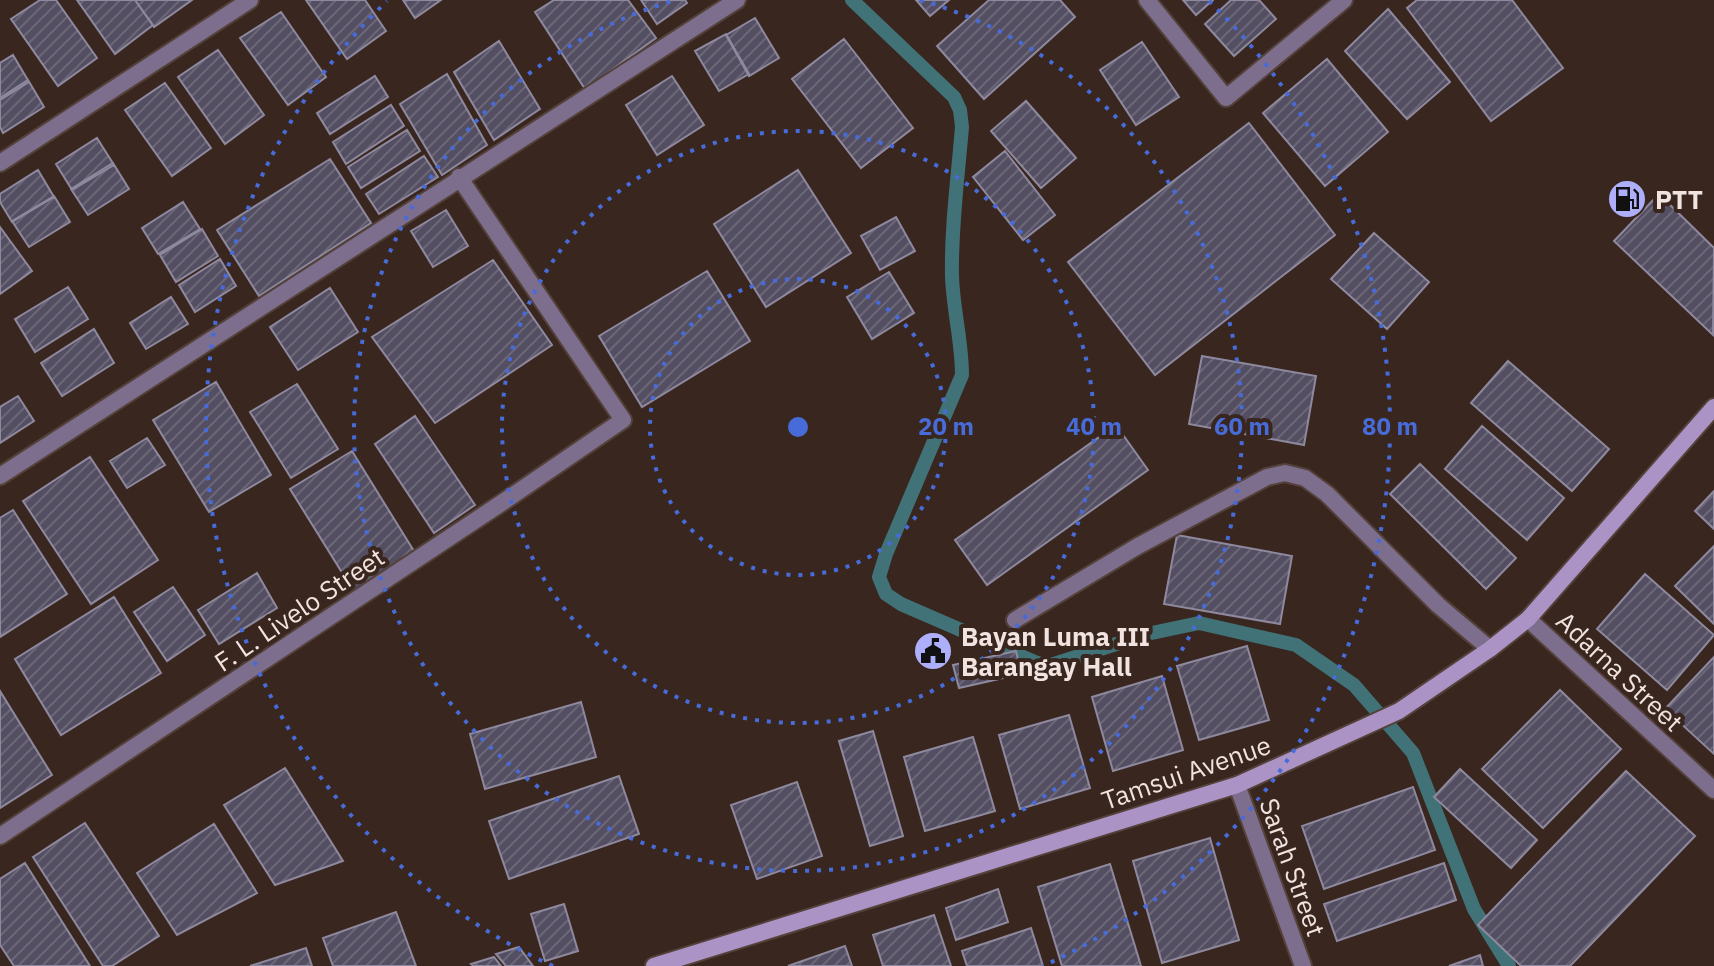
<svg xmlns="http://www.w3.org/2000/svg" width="1714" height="966" viewBox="0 0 1714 966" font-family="'IBM Plex Sans',sans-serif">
  <defs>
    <pattern id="building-hatch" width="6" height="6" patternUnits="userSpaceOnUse" patternTransform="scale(2)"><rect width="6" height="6" fill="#534e61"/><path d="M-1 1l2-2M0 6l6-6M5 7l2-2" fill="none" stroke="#6c6777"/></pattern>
  </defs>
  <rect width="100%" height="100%" fill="#39261f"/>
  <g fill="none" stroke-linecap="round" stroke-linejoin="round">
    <path stroke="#417277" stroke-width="14" d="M852,0L954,97L960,110L962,127C958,176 951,227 952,276C953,309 962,342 962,375L886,554L879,577L886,594L901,604L1037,663L1051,665L1147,634L1199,623L1296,645L1354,685L1413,753L1474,909L1509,966"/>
  </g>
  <path fill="url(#building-hatch)" stroke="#8e899e" stroke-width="2" d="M40,0H56L97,58L58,86L11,19Z
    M77,0H135L153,25L115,54Z
    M135,0H192L154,27Z
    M306,0H365L386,31L347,59Z
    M403,0H441L415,18Z
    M554,0H628L656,38L585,89L535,12Z
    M641,0H685L687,3L657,24Z
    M916,0H949L930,16Z
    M989,0H1060L1075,17L984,99L937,46Z
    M1183,0H1213L1196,15Z
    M1231,0H1259L1276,19L1234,56L1205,24Z
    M1417,0H1512L1563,68L1491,121L1407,8Z
    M1388,9L1450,82L1407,119L1345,51Z
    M281,12L326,77L288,105L240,38Z
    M755,18L779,58L749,76L726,35Z
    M726,34L749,74L719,91L695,51Z
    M844,39L913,128L861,168L792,79Z
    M499,41L540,109L494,140L454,72Z
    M1142,42L1179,97L1136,125L1100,70Z
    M218,50L264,115L225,144L178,77Z
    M13,55L29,82L0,100V63Z
    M1327,59L1388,132L1325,186L1263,113Z
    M447,74L487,145L442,175L400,104Z
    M375,76L388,97L330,134L317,113Z
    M672,76L704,125L657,155L626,105Z
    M28,80L44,107L3,133L0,127V98Z
    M165,83L211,148L172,176L125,110Z
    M1026,101L1076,158L1041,188L991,131Z
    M391,105L404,126L346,164L333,142Z
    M1249,123L1335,235L1155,375L1068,262Z
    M407,130L420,151L361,188L348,167Z
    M97,138L114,165L72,190L56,164Z
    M1005,151L1055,215L1023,240L973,177Z
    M424,156L438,177L379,214L366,194Z
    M330,159L371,223L259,296L217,230Z
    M113,163L129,189L88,215L71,189Z
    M38,170L54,197L12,222L0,202V194Z
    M798,170L851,253L766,307L714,224Z
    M1659,194L1714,248L1713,335L1614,241Z
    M54,196L70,222L29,247L12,221Z
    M183,202L200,229L158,254L142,228Z
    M446,210L468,246L433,267L411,231Z
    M896,217L915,251L880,270L861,236Z
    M0,227L32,271L0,294Z
    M202,229L218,256L176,282L160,255Z
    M1374,233L1429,282L1387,329L1331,279Z
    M220,259L236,286L195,312L179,285Z
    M493,260L552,345L435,423L372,337Z
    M707,271L750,341L642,407L599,336Z
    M889,272L914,313L872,339L847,297Z
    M68,287L88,319L35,352L15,319Z
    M330,288L358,332L298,370L270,327Z
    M171,297L188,324L146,349L130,323Z
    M94,329L114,363L62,396L41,363Z
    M1202,356L1316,376L1304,445L1189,424Z
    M1508,361L1609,449L1572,491L1471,403Z
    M216,382L271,475L209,512L153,420Z
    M297,384L338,449L291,478L250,412Z
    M18,396L34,421L0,443V407Z
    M415,416L475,505L434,533L375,444Z
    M1116,425L1148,470L987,585L955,540Z
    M1482,426L1564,498L1527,540L1445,469Z
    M147,438L165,465L127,488L110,461Z
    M352,451L417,556L356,595L290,489Z
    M90,457L158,560L91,604L23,501Z
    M1420,464L1516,558L1486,589L1390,494Z
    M1714,491V529L1695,511Z
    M13,510L67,594L0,637V518Z
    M1177,535L1292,556L1280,624L1164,604Z
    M1714,546V624L1675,586Z
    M257,573L277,608L219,644L198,610Z
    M1645,574L1714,635L1667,690L1597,629Z
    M173,587L205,635L167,661L134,612Z
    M114,597L161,673L61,735L15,659Z
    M1247,646L1269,720L1199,740L1177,666Z
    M1016,651L1021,674L959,688L953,665Z
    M1714,657V754L1665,709Z
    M1162,676L1183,750L1113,771L1092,697Z
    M1560,690L1621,749L1543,828L1482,769Z
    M0,691L52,775L0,808Z
    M581,702L596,757L485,789L470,734Z
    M1069,715L1090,788L1020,809L999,735Z
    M873,731L903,836L870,846L839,741Z
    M973,737L995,811L925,831L904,757Z
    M285,768L343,861L275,885L224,805Z
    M1460,769L1537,840L1511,868L1434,797Z
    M1626,771L1695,836L1570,966H1521L1478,925Z
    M619,776L639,834L509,879L489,821Z
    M797,782L822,856L757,879L731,805Z
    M1413,787L1435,850L1324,889L1302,826Z
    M85,823L159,936L112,966H103L33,857Z
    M214,824L257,893L177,935L137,873Z
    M1210,838L1239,940L1162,963L1133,861Z
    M25,863L90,966H14L0,945V879Z
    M1444,863L1456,900L1337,941L1324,904Z
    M1110,864L1141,966H1062L1038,887Z
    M998,889L1008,922L956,940L946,908Z
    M564,904L578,951L545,961L531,914Z
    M396,912L416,966H333L323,938Z
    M934,915L951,966H883L873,935Z
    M1031,928L1043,966H967L962,951Z
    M845,946L852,966H788Z
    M519,947L533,966H506L496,954Z
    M306,948L312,966H250Z
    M1480,955L1483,966H1449Z
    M494,957L501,966H473L471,964Z"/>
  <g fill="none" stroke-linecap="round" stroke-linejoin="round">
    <defs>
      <path id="lane" d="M1015,620L1138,546L1267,477L1285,473L1305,478L1327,494L1438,605L1490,649"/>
      <path id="street" d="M1147,0L1226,98L1344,0
        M0,163L250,0
        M0,476L737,0
        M1528,619L1714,790
        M1237,785L1303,966
        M0,836L503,502L623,420L459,177"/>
      <path id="secondary" d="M654,966L1237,785L1399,711L1490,649L1528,619L1714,407"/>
    </defs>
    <use href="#lane" stroke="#53413a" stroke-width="20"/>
    <use href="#street" stroke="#53413a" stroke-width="20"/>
    <use href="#secondary" stroke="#53413a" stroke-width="20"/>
    <use href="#lane" stroke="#7d6e8d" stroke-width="16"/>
    <use href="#street" stroke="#7d6e8d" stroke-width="16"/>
    <use href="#secondary" stroke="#ac93c6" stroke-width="16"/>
  </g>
  <g fill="none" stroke="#476cda" stroke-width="4" stroke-dasharray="4 8">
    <circle cx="798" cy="427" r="148"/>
    <circle cx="798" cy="427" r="296"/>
    <path d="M920 0A444 444 0 1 1 676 0"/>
    <path d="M553 966A592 592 0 0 1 387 1M1209 1A592 592 0 0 1 1043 966"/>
  </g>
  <defs>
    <symbol id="fuel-disc" viewBox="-11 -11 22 22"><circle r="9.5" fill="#adaffb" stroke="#39261f"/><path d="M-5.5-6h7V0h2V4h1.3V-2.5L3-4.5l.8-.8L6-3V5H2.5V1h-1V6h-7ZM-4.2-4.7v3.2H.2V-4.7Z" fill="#111"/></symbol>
    <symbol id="civic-disc" viewBox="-11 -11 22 22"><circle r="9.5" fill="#adaffb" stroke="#39261f"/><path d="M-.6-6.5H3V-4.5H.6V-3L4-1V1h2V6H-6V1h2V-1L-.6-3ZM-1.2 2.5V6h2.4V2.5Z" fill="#111"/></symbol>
  </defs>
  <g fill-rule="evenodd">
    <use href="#fuel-disc" x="1605" y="177" width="44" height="44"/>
    <use href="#civic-disc" x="911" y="629" width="44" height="44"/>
  </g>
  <g text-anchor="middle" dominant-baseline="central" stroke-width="8" stroke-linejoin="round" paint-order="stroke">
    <g font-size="26" font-weight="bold" fill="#f1e4e0" stroke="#39261f" text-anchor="start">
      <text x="1655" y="199">PTT</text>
      <text x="961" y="636">Bayan Luma III<tspan x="961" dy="30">Barangay Hall</tspan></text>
    </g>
    <g font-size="26" fill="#f1e4e0" stroke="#39261f">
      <text transform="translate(299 609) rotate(-34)">F. L. Livelo Street</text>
      <text transform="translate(1620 671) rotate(43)">Adarna Street</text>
      <text transform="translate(1186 772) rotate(-19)">Tamsui Avenue</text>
      <text transform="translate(1293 867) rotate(70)">Sarah Street</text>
    </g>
  </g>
  <circle cx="798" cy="427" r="12" fill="#476cda" stroke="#39261f" stroke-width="4"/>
  <g font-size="24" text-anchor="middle" font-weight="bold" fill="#476cda" stroke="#39261f" stroke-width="8" stroke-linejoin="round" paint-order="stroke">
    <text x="946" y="435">20 m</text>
    <text x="1094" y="435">40 m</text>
    <text x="1242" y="435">60 m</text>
    <text x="1390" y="435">80 m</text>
  </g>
</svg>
